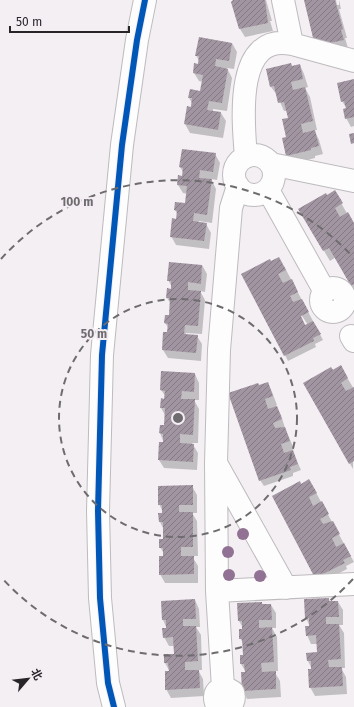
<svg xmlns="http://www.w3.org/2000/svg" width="354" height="707" viewBox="0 0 354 707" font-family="'Fira Sans','Noto Sans SC',sans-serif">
  <defs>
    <pattern id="building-hatch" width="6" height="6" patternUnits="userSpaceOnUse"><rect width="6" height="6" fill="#a295a2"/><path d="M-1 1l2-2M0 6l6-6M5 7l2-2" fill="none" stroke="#847984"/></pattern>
  </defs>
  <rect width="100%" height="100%" fill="#f3eff3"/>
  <path fill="#0003" fill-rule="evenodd" d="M233,0H266L272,21H270L273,31L245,37L240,29Z
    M305,0H336L337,5H339V0L341,9H339L347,38H345L348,48L315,46Z
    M232,43L237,52L234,69L227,68L232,78L227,111L213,109V112L221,113L226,121L223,138L190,133L185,124L192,103L189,98L201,92L203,82L199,81L194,73L199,61L196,55Z
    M300,65L304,74L308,87L305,88L310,97L317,130H314L319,140L323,154L315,156V158L292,164L287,155L289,118L287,111H284L277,95L271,87L267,70Z
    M354,80V126L351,127L346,118L347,109L342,101Z
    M215,154L220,163L217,180L211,179L216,189L212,223L199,221L198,223L206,224L211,233L209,249L176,245L171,236L177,220L178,215L175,210L186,204L187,194L183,193L178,185L183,177V172L180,167Z
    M335,192L354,226V289L336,257L330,261L300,210Z
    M202,265L207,274L205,292L200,291L205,300L202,334L186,333V335L197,336L202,344L201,361L168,358L163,350L168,333L169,329L165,323L170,316L171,304L167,298L172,287L168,280Z
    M284,266L323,340L315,344L316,347L288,361L243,274ZM300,313L308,325H305L299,314Z
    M340,366L354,389L353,469L305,384Z
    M195,374L199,383V400H194L199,409L198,443H192L198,453L197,470L164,468L159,460L164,443L160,433L165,426V415L161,408L166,397L161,390Z
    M268,383L272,392L277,405H276L281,415L285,428L294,449L292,450L301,470L293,473V476L264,486L260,480L259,386Z
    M301,485L314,489L354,562L346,566L347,569L319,584Z
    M192,486L197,495V513H192L197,521L198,556H192L198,566V583H165L160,574L164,554L160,547L164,540V530L160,522V514L163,512L159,504Z
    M329,599L330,602H338L343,610V625H339L344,633L345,668H341L346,677L347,694L315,696L310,687L312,669L308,661L318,653L317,644H311L307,635L310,627L306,618Z
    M195,600L199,609L200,627H196L201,635L202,670H198L203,679L204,696L171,698L166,689L170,672L165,663L175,655V646H169L164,637L167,629L163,620Z
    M262,603L263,605H271L276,613V628H272L277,637L278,671H274L280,681L281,697L247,699L243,690L246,672L241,664L244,656V645L240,638L243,628L239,621Z"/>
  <path fill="url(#building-hatch)" d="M233,0H265L268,23L239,29L231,2Z
    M304,0H335L343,29L341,30L344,40L315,46Z
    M199,37L232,43L229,61L216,59L215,66L228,69L222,103L209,101L207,110L221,112L218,130L184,124L187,106L191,107L192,98H188L190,89L200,91L203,75L193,73L194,63L198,64L199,56H195Z
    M291,63L292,66L300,64L303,79L291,82L293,90L305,87L313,121L301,124L303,133L315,130L319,146L311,148V150L286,156L282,138L286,137L282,119L288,118L284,102L278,103L274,86L270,87L266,69Z
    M354,79V117L345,119L343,109L346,108L344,101L341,102L337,83Z
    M354,133V143L351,144L349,134Z
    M182,149L216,153L213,172L200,170L199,178L212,179L207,215L194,213L193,221L207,223L204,241L170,237L172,218L176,219L177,211L174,210L175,202L185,203L187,186L177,185L178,175L182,176L183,168L179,167Z
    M335,190L343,203L335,208L340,217L348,212L354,223V284L351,286L329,248L323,251L298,209L326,193L327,195Z
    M279,257L286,270L278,274L283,283L292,279L298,292L290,296L293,302L302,299L309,312L301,316L305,325L313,321L321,334L313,338L314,341L284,356L241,274L270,259L271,261Z
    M169,262L202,265L201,284L188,282V290L201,291L198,326L185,325L184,334L198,335L196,353L162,350L163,332H167L168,324L164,323L165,315H169L170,298H166L167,288L171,289V281H167Z
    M341,365L348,378L341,383L346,391L354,387V461L349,464L303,383L331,367L333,370Z
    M161,371L195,373L194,392L182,391L181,399H195L193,435L180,434V443L194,444L193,462L158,460L159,442H163V434L159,433L160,425H164L165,408H160L161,398L164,399L165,391L160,390Z
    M268,382L273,396L265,399L268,409L277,406L282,419L273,423L275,428L285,427L290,441L281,444L284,453L293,450L298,464L290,467L291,470L259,481L228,393L258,383L259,385Z
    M309,479L317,493L309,497L313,506L322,501L329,514L320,519L323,524L333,521L340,534L332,538L336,547L344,543L351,556L343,560L345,563L315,578L272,496L300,481L301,484Z
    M193,485V505H179V512H193V547H181V556H194V574L159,575V556H163V548H159V539H163V522H159L158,513H162V505H158V486Z
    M329,598V601H338L339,617H326V624H339L341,659L328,660L329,667H342L343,686L309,688L308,669H311V661H307L306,653L317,652L316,635L306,636L305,626H309V618H305L304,599Z
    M195,599L196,619H183V626H196L198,661L185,662V670H199L200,688L165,690V671H169L168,663H164V654H174L173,637L163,638L162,628H166V620H162L161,601Z
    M262,602V604H271L272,620H259V628L272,627L274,662L261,663L262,672L276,671V689L242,691L241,672H245L244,664H240V655H243L242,639H239V629H242V621H238L237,603Z"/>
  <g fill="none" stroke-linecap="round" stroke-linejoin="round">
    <defs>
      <path id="minor" d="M292,44L354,61
        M234 175a20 20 0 1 1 40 0a20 20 0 1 1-40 0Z
        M246,157C243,121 234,32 292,44L283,0
        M271,164L354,181
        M268,190L325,292
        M321 300a12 12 0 1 1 24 0a12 12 0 1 1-24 0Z
        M351,336L354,341
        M216,463L219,350L231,208L238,186
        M217,591L216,463L286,588
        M223,688L217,591L354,584
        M114,707L108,683L100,598L98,511L102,355L122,145L137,40L145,0
        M221,707L216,703C213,694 216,689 226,688L233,692C235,699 234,703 228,707"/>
    </defs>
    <use href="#minor" stroke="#bebbbe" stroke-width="24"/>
    <use href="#minor" stroke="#fdfdfd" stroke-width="22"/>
    <defs>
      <path id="cycleway" d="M114,707L108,683L100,598L98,511L102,355L122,145L137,40L145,0"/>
    </defs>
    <use href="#cycleway" stroke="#f4eef4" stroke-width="8"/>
    <use href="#cycleway" stroke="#0057b8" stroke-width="6"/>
  </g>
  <g fill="#927294">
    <circle cx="243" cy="534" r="6"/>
    <circle cx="228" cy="552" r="6"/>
    <circle cx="229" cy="575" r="6"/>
    <circle cx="260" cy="576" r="6"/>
  </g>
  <g fill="none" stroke="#6e6c6e" stroke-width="2" stroke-dasharray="7 5">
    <circle cx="178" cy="418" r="119"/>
    <path d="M353 579A238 238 0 0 1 1 577M1 259A238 238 0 0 1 353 257"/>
  </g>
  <circle cx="178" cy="418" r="6" fill="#6e6c6e" stroke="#f4eef4" stroke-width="2"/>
  <g font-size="12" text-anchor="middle" font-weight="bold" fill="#6e6c6e" stroke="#f4eef4" stroke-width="4" stroke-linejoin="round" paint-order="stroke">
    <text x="77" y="206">100 m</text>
    <text x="94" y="338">50 m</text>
  </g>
  <g transform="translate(28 679) rotate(62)" stroke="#f4eef4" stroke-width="3" paint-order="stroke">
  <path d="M0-3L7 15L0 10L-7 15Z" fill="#272527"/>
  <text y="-6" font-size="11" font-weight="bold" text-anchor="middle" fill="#272527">北</text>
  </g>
  <path d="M10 26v6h119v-6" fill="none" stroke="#272527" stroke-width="2"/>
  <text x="16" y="26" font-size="12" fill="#272527" stroke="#f4eef4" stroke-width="3" paint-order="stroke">50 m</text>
</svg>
